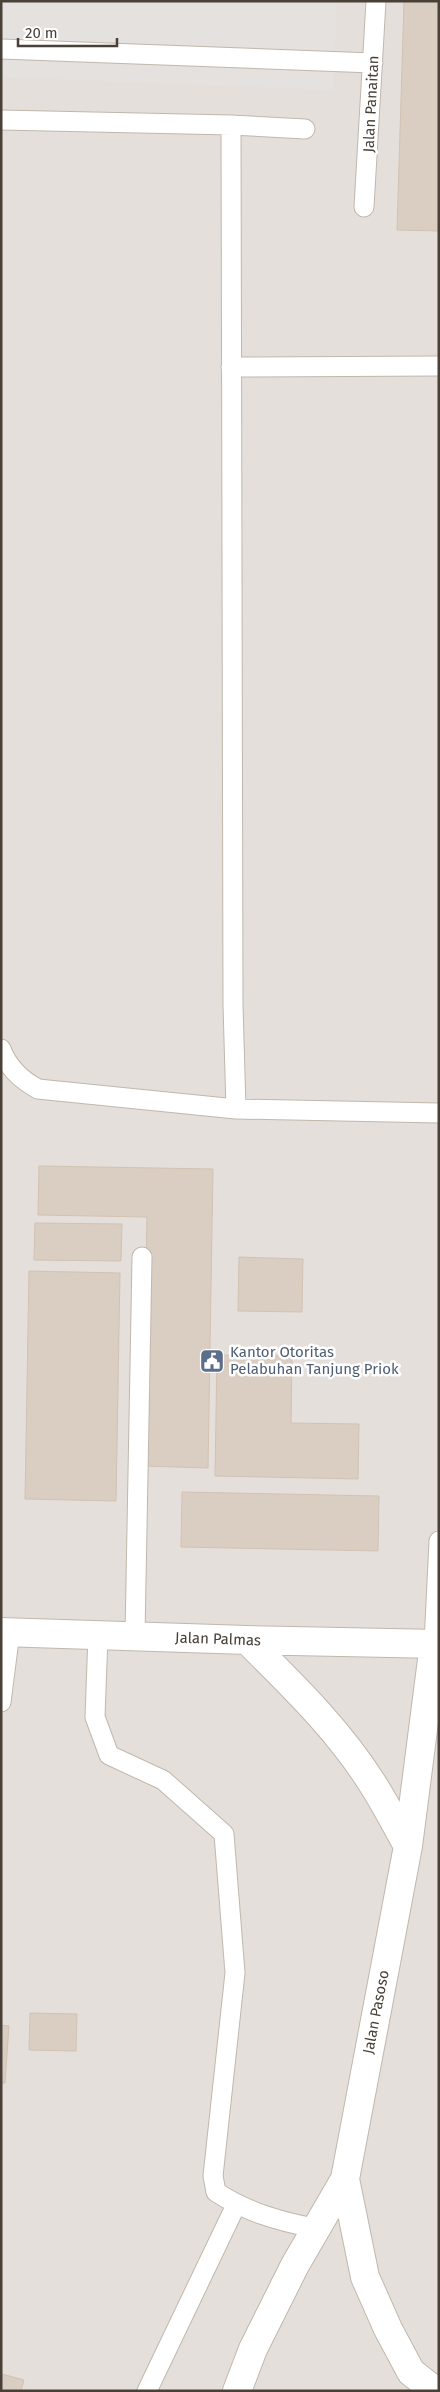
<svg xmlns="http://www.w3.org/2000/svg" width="440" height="2392" viewBox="0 0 440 2392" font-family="'Fira Sans',sans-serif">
  <rect width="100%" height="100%" fill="#f5f0ea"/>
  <path fill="#e5dfdb" d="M1,1H439V2391H1Z"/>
  <path fill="#e4e1de" d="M1,1H337L333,90L1,77Z"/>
  <path fill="#dacec2" stroke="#d2c2b2" d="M404,1H439V231L397,230Z
    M39,1166L213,1169L208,1468L142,1466L147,1217L38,1215Z
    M35,1223L122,1224L121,1261L34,1260Z
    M239,1257L303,1259L302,1312L238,1311Z
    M29,1271L120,1273L116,1501L25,1499Z
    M217,1355L292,1356L291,1423L359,1424L358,1479L215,1476Z
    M182,1492L379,1496L378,1551L181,1547Z
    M30,2013L77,2014L76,2051L29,2050Z
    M1,2025L9,2026L5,2083H1Z
    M2,2374L24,2380L21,2391H1Z"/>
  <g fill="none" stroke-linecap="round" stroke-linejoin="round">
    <defs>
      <path id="lane" d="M1,49L373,63
        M1,120L231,125L305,129
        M364,207L376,1
        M231,367L439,366
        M1,1049C8,1068 21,1080 38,1089L236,1109L233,1005L231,125
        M236,1109L439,1113
        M98,1635L95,1717L109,1755L163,1780L224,1834L235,1973L213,2176L216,2192C247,2212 278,2221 314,2228
        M135,1636L142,1257
        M434,1644L439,1541
        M1,1702L10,1632
        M147,2391L236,2205"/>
      <path id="street" d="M1,1632L247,1640L439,1644
        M247,1640C292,1685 338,1729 372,1783C385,1803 396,1825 408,1846
        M345,2179L365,2277L388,2329L411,2372L435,2391
        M237,2391L253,2349L295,2265L345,2179L408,1846L434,1644"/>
    </defs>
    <use href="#lane" stroke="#c1b7ac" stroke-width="21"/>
    <use href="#street" stroke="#c1b7ac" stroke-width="30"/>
    <use href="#lane" stroke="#fff" stroke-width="19"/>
    <use href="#street" stroke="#fff" stroke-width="28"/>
  </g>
  <defs>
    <symbol id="civic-square" viewBox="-11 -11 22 22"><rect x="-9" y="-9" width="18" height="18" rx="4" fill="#5c6f8a" stroke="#fff"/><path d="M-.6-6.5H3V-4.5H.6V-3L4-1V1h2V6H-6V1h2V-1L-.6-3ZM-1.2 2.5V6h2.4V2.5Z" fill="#fff"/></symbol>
  </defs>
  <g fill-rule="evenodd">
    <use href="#civic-square" x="198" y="1347" width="28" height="28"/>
  </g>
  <g text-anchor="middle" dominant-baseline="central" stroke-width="5" stroke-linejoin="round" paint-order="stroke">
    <g font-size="15" fill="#494138" stroke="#fff">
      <text transform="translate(371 104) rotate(-87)">Jalan Panaitan</text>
      <text transform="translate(218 1639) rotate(2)">Jalan Palmas</text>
      <text transform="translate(376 2012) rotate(-79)">Jalan Pasoso</text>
    </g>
    <g font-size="15" fill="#4e5e75" stroke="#fff" text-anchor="start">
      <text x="230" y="1352">Kantor Otoritas<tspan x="230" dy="17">Pelabuhan Tanjung Priok</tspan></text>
    </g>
  </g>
  <rect width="440" height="2392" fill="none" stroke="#494138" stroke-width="5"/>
  <path d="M18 38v8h99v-8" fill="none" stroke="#494138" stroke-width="2.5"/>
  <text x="25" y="38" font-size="15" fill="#494138" stroke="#ffffff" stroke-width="4" paint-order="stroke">20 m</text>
</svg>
